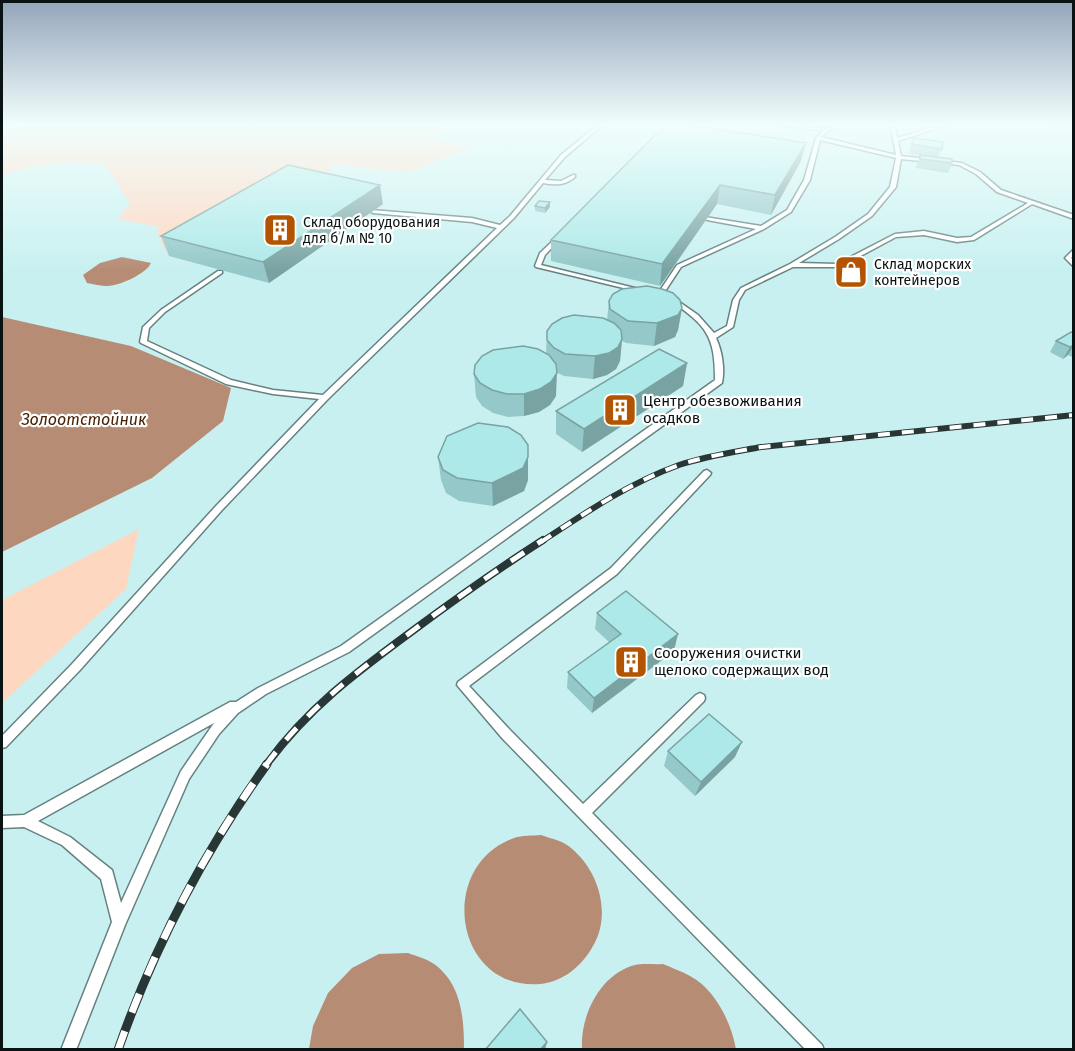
<svg xmlns="http://www.w3.org/2000/svg" width="1075" height="1051" viewBox="0 0 1075 1051" font-family="'Fira Sans',sans-serif">
  <rect width="100%" height="100%" fill="#dffcfb"/>
  <path fill="#c9f0f0" d="M2,123H1073V1049L2,1050Z"/>
  <path fill="#fed7c1" d="M24,123H450L433,138L472,148L408,172L333,165L325,177L288,176L165,250L157,232L160,227L118,219L130,203L105,165C69,159 36,165 2,175V131Z
    M139,529L126,589L2,703V600Z"/>
  <path fill="#b68c75" d="M122,257L151,263C146,274 119,286 107,286C101,286 94,284 87,283L83,275L100,263Z
    M2,317L131,346L231,388L223,421L152,478L2,552Z
    M541,835C549,838 560,840 567,845C597,866 613,912 593,946C582,966 563,982 540,984C454,991 436,866 514,838C522,835 533,836 541,835Z
    M408,953C416,956 427,959 434,964C462,984 464,1019 464,1049H309L313,1026L328,993L352,968L379,954Z
    M663,964C672,968 681,971 690,976C715,989 731,1022 736,1049H582C580,1016 600,974 635,965C644,963 655,965 663,964Z"/>
  <g fill="none" stroke-linecap="round" stroke-linejoin="round">
    <defs>
      <path id="service" d="M2,123H6L2,125Z
        M600,123H605L565,157L545,180L561,181L573,175H575V177C565,186 555,185 543,183L514,218L328,399L222,510L80,670L6,747L2,748V736L72,664L216,506L319,399L273,394L226,384L141,343L140,342L143,327L161,310L218,271H222V273L165,312L149,328L147,341L231,380L273,390L323,395L497,228L472,222L373,213L370,211L371,210L472,218L500,225L510,216L561,155Z
        M763,123H776L826,129L833,126V123H837V128L828,131L821,137L896,155L890,123H894L897,138L933,127L905,123L934,125L936,126L947,123H953L898,141L901,156L962,163L980,172L1001,190L1074,215V219L1032,204L974,240L957,242L924,235L896,237L840,267H793L745,290L739,300L733,327L716,338C722,351 725,369 722,383L349,652L266,694L238,713L219,734L189,779L125,925L76,1050H61L112,922L101,879L62,845L24,827L2,828V816L24,815L230,702H236L258,688L341,646L715,380C715,336 707,326 671,301V299H675L698,315L714,333L727,326L733,300L741,288L790,264L835,237L868,214L890,187L896,158L820,140L810,180L791,212L764,229L681,267L662,296H658L657,295L677,265L756,229L707,220L705,219V217L761,226L787,210L804,180L816,138L823,131ZM901,159L959,165L976,174L997,192L1028,203L971,237L957,238L924,231L895,234L837,264L799,263L839,239L872,216L896,187ZM214,723L181,771L121,903L112,870L70,837L38,821Z
        M560,234L563,236L545,255L541,265L643,290L640,292L536,267L535,266L540,253Z
        M1074,249V255L1071,258L1074,261V267L1065,258Z
        M707,470L711,473L710,475L617,574L469,686L510,730L583,804L696,695L700,693L704,695L705,698L704,701L592,813L822,1045L824,1050H806L502,738L457,685L458,682L611,568L704,471Z"/>
    </defs>
    <use href="#service" stroke="#668180" stroke-width="3"/>
    <use href="#service" fill="#fff" fill-rule="evenodd"/>
    <defs>
      <path id="rail-far3" d="M1043,123L1074,125"/>
      <path id="rail-far2" d="M541,542C585,513 629,483 679,465C706,456 734,452 761,447L1074,415"/>
      <path id="rail-far1" d="M266,765C308,708 354,674 411,632C454,600 498,569 543,540"/>
      <path id="rail" d="M118,1050C154,947 203,853 267,764"/>
    </defs>
    <use href="#rail-far3" stroke="#293636" stroke-width="4"/>
    <use href="#rail-far2" stroke="#293636" stroke-width="6"/>
    <use href="#rail-far1" stroke="#293636" stroke-width="8"/>
    <use href="#rail" stroke="#293636" stroke-width="9"/>
    <use href="#rail-far3" stroke="#fff" stroke-width="2" stroke-dasharray="8" stroke-linecap="butt"/>
    <use href="#rail-far2" stroke="#fff" stroke-width="4" stroke-dasharray="12" stroke-linecap="butt"/>
    <use href="#rail-far1" stroke="#fff" stroke-width="5" stroke-dasharray="16" stroke-linecap="butt"/>
    <use href="#rail" stroke="#fff" stroke-width="7" stroke-dasharray="20" stroke-linecap="butt"/>
  </g>
  <path fill="#95c8c8" d="M667,123L801,161L771,215L717,204L660,286L551,261V240Z
    M799,123H826L824,126Z
    M913,138L942,149L938,157L952,163L948,173L916,168L920,155L909,154Z
    M550,202V207L545,213L535,211V206Z
    M383,204L269,283L169,256L161,236Z
    M609,301L682,308L678,330L675,337L654,346L626,343L622,341L620,361L616,369L607,375L593,379L564,376L556,372V396L550,405L539,412L524,416L508,417L493,413L482,406L476,397L474,374L546,354L547,331L607,320Z
    M1074,333V358L1068,355L1063,359L1050,352L1056,341Z
    M687,363L683,386L582,452L556,434V411Z
    M438,457L528,480L524,491L493,506L459,501L446,493L441,480Z
    M597,613L674,651L592,713L567,688L568,672L609,642L595,629Z
    M668,751L735,757L695,796L664,766Z"/>
  <path fill="#79a3a2" d="M806,143L801,161L771,215L775,195Z
    M380,185L383,204L269,283L263,262Z
    M720,185L717,204L660,286L662,264Z
    M550,202V207L545,213V208Z
    M682,308L678,330L675,337L654,346L657,323Z
    M622,339L620,361L616,369L607,375L593,379L595,356Z
    M1074,345L1068,355L1063,359L1070,347Z
    M687,363L683,386L582,452L584,429Z
    M557,373L556,396L550,405L539,412L524,416V394Z
    M528,445V480L524,491L493,506L492,483Z
    M678,634L674,651L592,713L594,698Z
    M742,742L735,757L695,796L701,782Z
    M547,1042L545,1050H540Z"/>
  <path fill="#ade9e8" stroke="#79a3a2" stroke-width="1.5" d="M667,123H679L806,143L775,195L720,185L662,264L551,240Z
    M913,138L943,142L942,149L912,144Z
    M920,155L952,159V163L920,159Z
    M288,165L380,185L263,262L161,236Z
    M539,201L550,202L545,208L535,206Z
    M647,286L662,289L673,293L680,300L682,308L678,315L657,323L628,321L610,309L609,301L613,294L622,289Z
    M574,315L603,318L614,323L621,330L622,339L618,347L609,353L595,356L565,354L554,348L547,340V331L552,324L562,318Z
    M1071,332L1074,333V345L1070,347L1056,341Z
    M523,346L538,349L549,355L556,364L557,373L551,382L540,389L524,394H507L492,390L480,383L474,374L475,365L482,356L493,350Z
    M659,349L687,363L584,429L556,411Z
    M478,423L508,427L521,435L528,445V457L523,468L492,483L457,478L443,470L438,457L447,436Z
    M626,591L678,634L594,698L568,672L621,634L597,613Z
    M709,714L742,742L701,782L668,751Z
    M520,1009L547,1042L540,1050H485Z"/>
  <linearGradient id="sky" x2="0" y2="1"><stop stop-color="#94a4ba"/><stop offset="0.46" stop-color="#f1fefd"/><stop offset="1" stop-color="#f1fefd" stop-opacity="0"/></linearGradient>
  <rect width="1075" height="270" fill="url(#sky)"/>
  <defs>
    <symbol id="building-square" viewBox="-11 -11 22 22"><rect x="-9" y="-9" width="18" height="18" rx="4" fill="#b25401" stroke="#fff"/><path d="M-4-6H4V6H1V3H-1V6H-4ZM-2.5-4.3h1.7v1.8h-1.7ZM.8-4.3h1.7v1.8H.8ZM-2.5-1h1.7V.8h-1.7ZM.8-1h1.7V.8H.8Z" fill="#fff"/></symbol>
    <symbol id="shop-square" viewBox="-11 -11 22 22"><rect x="-9" y="-9" width="18" height="18" rx="4" fill="#b25401" stroke="#fff"/><path d="M-5-2.5h2.3a2.7 3.5 0 0 1 5.4 0H5L5.5 6h-11ZM-1.5-2.5h3a1.5 2.3 0 0 0-3 0Z" fill="#fff"/></symbol>
  </defs>
  <g fill-rule="evenodd">
    <use href="#building-square" x="261" y="211" width="38" height="38"/>
    <use href="#shop-square" x="832" y="253" width="38" height="38"/>
    <use href="#building-square" x="601" y="391" width="38" height="38"/>
    <use href="#building-square" x="612" y="643" width="38" height="38"/>
  </g>
  <g text-anchor="middle" dominant-baseline="central" stroke-width="4.5" stroke-linejoin="round" paint-order="stroke">
    <g font-size="14" fill="#091313" stroke="#fff" text-anchor="start">
      <text x="303" y="222">Склад оборудования<tspan x="303" dy="16">для б/м № 10</tspan></text>
      <text x="874" y="264">Склад морских<tspan x="874" dy="16">контейнеров</tspan></text>
    </g>
    <g font-size="15" fill="#091313" stroke="#fff" text-anchor="start">
      <text x="643" y="401">Центр обезвоживания<tspan x="643" dy="17">осадков</tspan></text>
      <text x="654" y="653">Сооружения очистки<tspan x="654" dy="17">щелоко содержащих вод</tspan></text>
    </g>
    <g font-size="16" font-style="italic" fill="#482004" stroke="#fff">
      <text x="84" y="419">Золоотстойник</text>
    </g>
  </g>
  <rect width="1075" height="1051" fill="none" stroke="#091313" stroke-width="6"/>
</svg>
